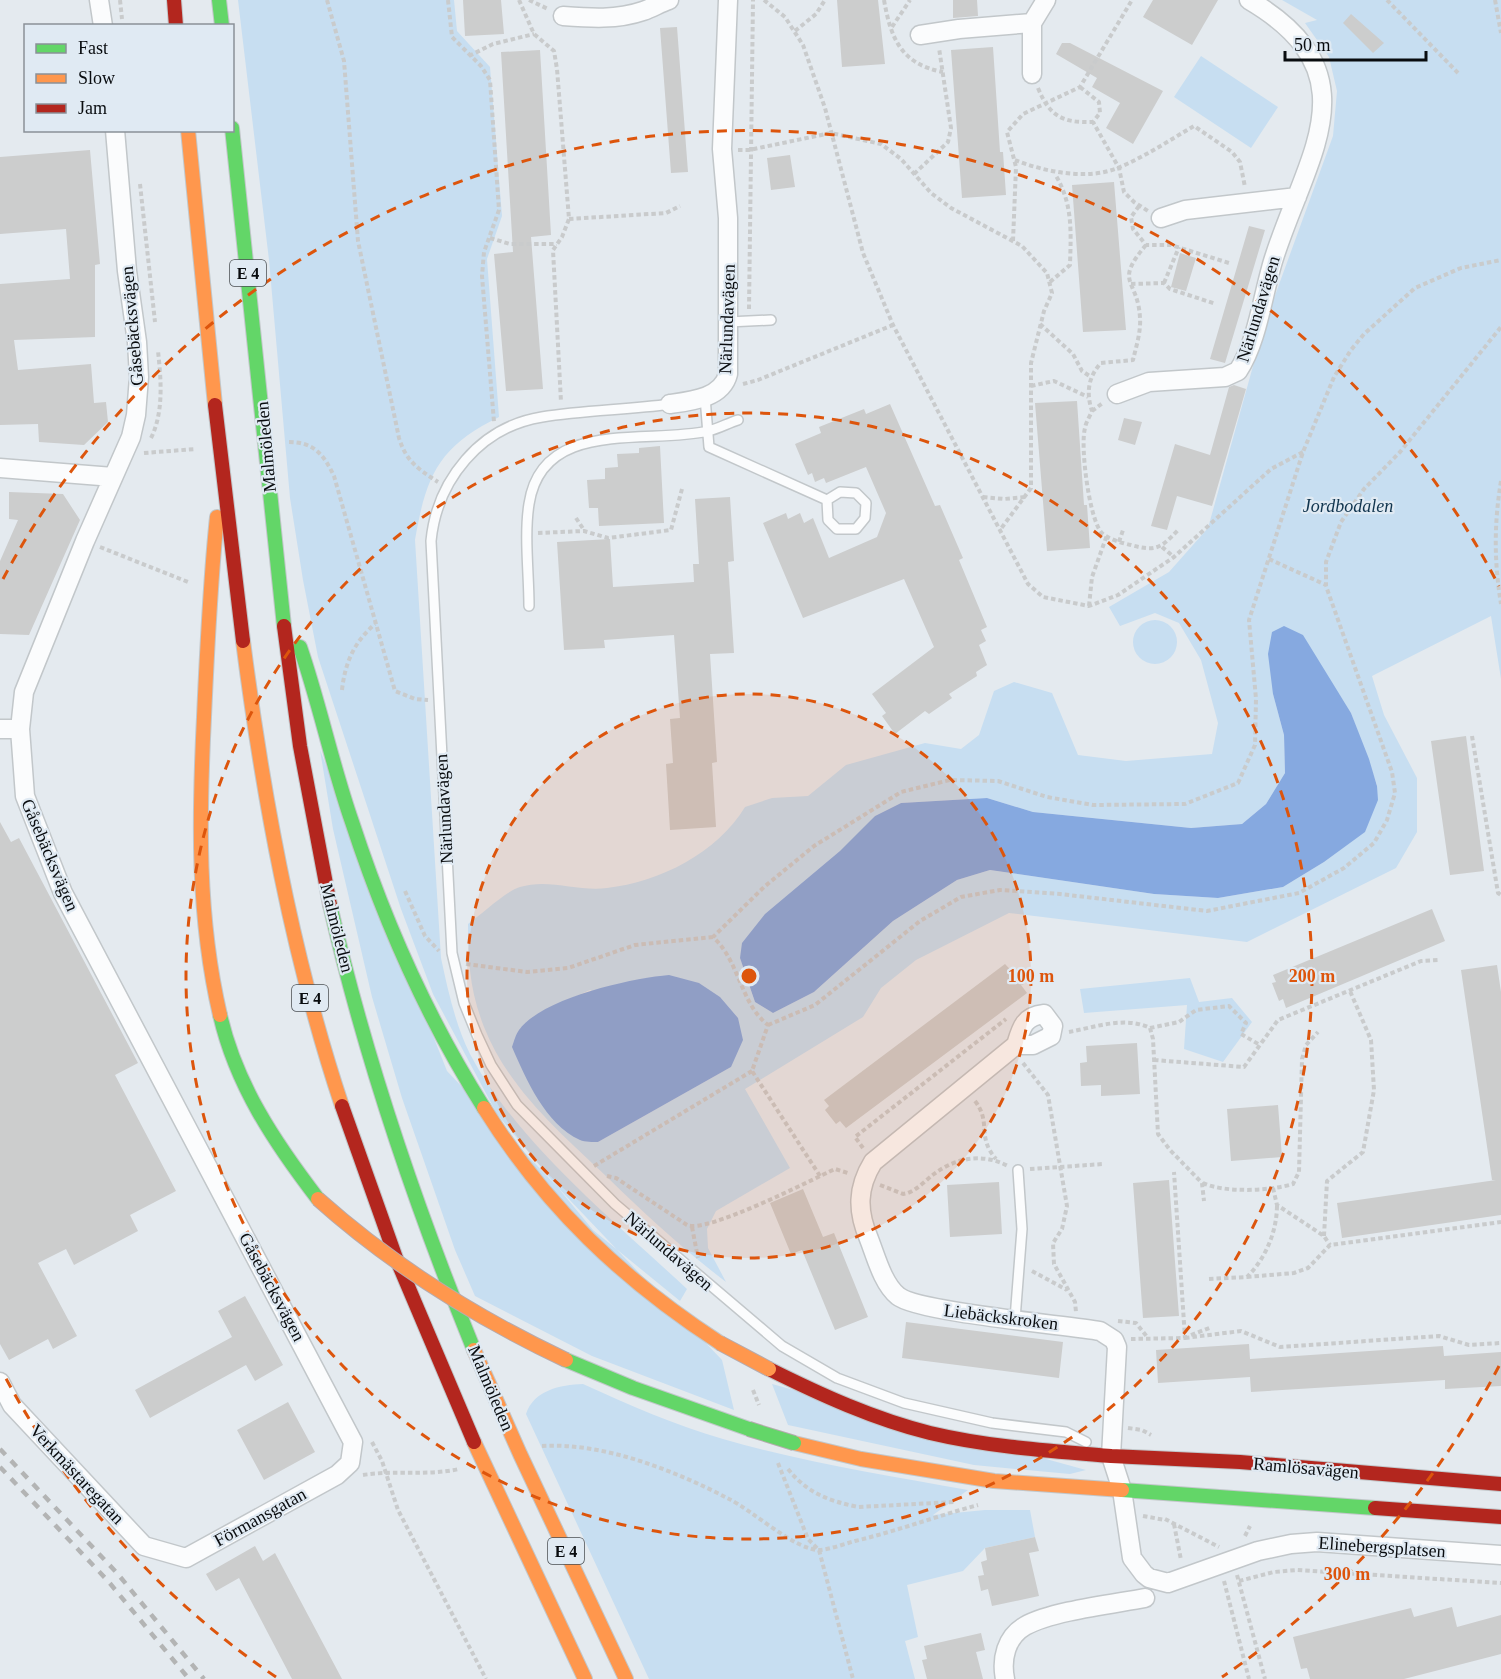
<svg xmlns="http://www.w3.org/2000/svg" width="1501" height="1679" viewBox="0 0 1501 1679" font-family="Georgia,serif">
  <rect width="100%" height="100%" fill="#e4eaef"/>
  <path fill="#c7def1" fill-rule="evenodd" d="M238,0H454L457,31L490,67L502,216L487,259L499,417C438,447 426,476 415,540L441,958C448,990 455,1024 470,1054C515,1140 615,1222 687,1289L680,1301L593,1230L497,1114L433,994L401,909L318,657L303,580L290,498L269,260Z
    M1282,0H1501V679L1491,616L1372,676L1384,715L1417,778V832L1396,868L1247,942L1009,913L916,960L881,988L863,1017L745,1089L790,1168L716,1211L707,1229L708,1248L726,1282C684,1250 645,1214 607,1177C560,1133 508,1088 484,1027C470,991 468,962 468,924C481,915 506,891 520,887C549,878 578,892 607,888C660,882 717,853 745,807L772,798L808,796L846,765L925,743L961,749L979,735L994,691L1014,682L1052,693L1078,755L1126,761L1212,754L1218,723L1201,660L1179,623L1155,613L1120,626L1109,607L1169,572L1208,528L1265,323L1333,136L1337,91L1329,57L1305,23L1317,20ZM1273,694H1339L1351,713L1377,785L1364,832L1324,862L1283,887L1218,898L1154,894L990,870L957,880L893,921L814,992L773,1013L755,1002L740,958L875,816L901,803L987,798L1033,812L1191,828L1242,824L1266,804L1285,773L1284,735ZM590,990L731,1067L598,1142L520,1029L549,1008Z
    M1201,56L1278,107L1251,148L1174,97Z
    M1133 642a22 22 0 1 1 44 0a22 22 0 1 1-44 0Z
    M320,750L447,1071L722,1360L734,1410L592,1356L475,1296L455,1250L402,1098L372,997L333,829Z
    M1190,978L1199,1002L1232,998L1252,1022L1223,1062L1184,1049L1187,1005L1084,1013L1080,989Z
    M583,1384C629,1405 675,1425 723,1439C803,1462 886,1475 968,1490L933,1515L985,1510H1030L1035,1537L985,1548L963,1571L907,1585L918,1637L905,1641L915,1679H649L526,1414C534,1390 560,1385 583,1384Z
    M772,1384L1086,1470L1070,1474L974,1465L788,1425Z"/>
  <path fill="#86a9e0" d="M1284,626L1303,635L1351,713L1369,759L1377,786L1378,800L1365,832L1324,862L1283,887L1218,898L1154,894L990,870L957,880L893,921L814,992L773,1013L755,1002L740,958L742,943L765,914L840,851L875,816L901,803L987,798L1033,812L1191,828L1242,824L1266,804L1285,773L1284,735L1273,694L1268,654L1272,632Z
    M669,975L699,983L720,997L738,1018L743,1040L731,1067L598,1142C593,1142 585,1142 580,1140C545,1124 526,1079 512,1047C514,1041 516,1034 519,1030C542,998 632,978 669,975Z"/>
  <path fill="#cccdcd" d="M463,0H501L504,34L465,36Z
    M837,0H878L885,64L842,67Z
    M953,0H977L978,16L953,18Z
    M1153,0H1218L1192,45L1143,17Z
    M1351,14L1384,43L1373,53L1343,23Z
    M677,27L688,172L671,173L660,28Z
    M1062,43H1070L1163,91L1133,144L1106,128L1120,103L1092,87L1097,78L1056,54Z
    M993,47L1000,152H1003L1006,195L962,198L951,50Z
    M540,50L551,235L531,237L543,389L506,391L494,254L513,252L501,52Z
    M90,150L100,264L95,265V337L14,340L18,370L91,364L94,403L106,402L108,422L84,445L39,442L38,424L0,425V284L70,279L66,229L0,234V157Z
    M790,155L795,187L771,190L767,158Z
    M1114,182L1126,330L1083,332L1072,185Z
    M1249,226L1265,230L1225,363L1210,359Z
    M1180,253L1196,258L1186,291L1171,287Z
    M1234,385L1246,389L1212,506L1177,496L1167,530L1151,526L1175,444L1210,455L1229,387Z
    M1077,401L1084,505H1087L1090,548L1047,551L1035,403Z
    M890,404L935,506L940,505L963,558L959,560L987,627L981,630L986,641L979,645L987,665L976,672L977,676L949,694L952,698L929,714L925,711L895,734L882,716L886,713L872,694L934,647L904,579L803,618L763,523L786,513L788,519L800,513L804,523L813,518L829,558L877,537L886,513L866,467L826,483L824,478L815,482L812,473L808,475L795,444L821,433L819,427L864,409L866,414Z
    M1124,418L1142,422L1135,445L1118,440Z
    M660,446L664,523L599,526L598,508H589L587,480L605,479V468L618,467L617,454L639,453V448Z
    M9,492L63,494L80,520L29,635L0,634V561L18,520L9,519Z
    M730,497L734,561L728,562L734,653L710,654L717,762L712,763L716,827L670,830L666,764L673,763L670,719L680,718L674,635L604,640L605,648L564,650L557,542L610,539L613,587L694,582L693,564H699L695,499Z
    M1466,736L1484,871L1450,875L1431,741Z
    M0,822L11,842L19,838L138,1063L115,1075L176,1191L130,1215L138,1231L74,1265L66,1249L38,1263L77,1336L53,1349L48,1339L9,1360L0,1344Z
    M1432,909L1445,941L1286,1008L1283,999L1279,1001L1272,983L1276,982L1273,975Z
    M1005,964L1024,984L1021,985L1027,993L846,1128L840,1121L836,1124L825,1110L829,1106L824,1100Z
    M1497,965L1501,992V1215L1342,1238L1337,1203L1496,1180H1492L1461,970Z
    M1137,1043L1140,1094L1101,1096V1085L1081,1086L1080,1063L1087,1062L1086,1046Z
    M1278,1105L1282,1157L1231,1161L1227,1109Z
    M1169,1180L1179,1316L1143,1318L1133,1183Z
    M999,1182L1002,1234L950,1237L947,1185Z
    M803,1189L823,1237L834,1233L868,1317L835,1330L802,1250L791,1254L770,1203Z
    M245,1296L283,1365L255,1381L246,1365L150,1418L135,1390L232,1337L218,1311Z
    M906,1322L1063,1342L1059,1378L902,1358Z
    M1249,1344L1250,1359L1443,1346L1444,1356L1501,1352V1386L1445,1389V1380L1251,1392L1250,1377L1158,1383L1156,1350Z
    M288,1402L315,1452L264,1480L237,1430Z
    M1035,1537L1039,1551L1029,1553L1039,1596L992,1606L988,1589L981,1591L978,1576L984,1575L981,1562L987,1560L985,1548Z
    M255,1546L263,1561L275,1553L342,1679H292L239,1578L216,1591L206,1574Z
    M1452,1607L1457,1627L1501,1615V1654L1404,1679H1310L1307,1668L1301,1669L1293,1637L1411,1608L1414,1617Z
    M981,1633L985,1650L976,1652L983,1679H927L922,1660L927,1659L924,1646Z"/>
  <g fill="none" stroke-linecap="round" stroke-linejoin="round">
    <defs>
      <path id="lane" d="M728,322L771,320
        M705,397L709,447L827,500L828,520L837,529H856L865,518L866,503L856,493L840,492L827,500
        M670,404C628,410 584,410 542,417C480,427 437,480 431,541L452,953L464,1003L477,1035L491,1065L517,1105L615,1204L782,1346L837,1378L904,1403L992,1423L1066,1432L1086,1442
        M529,606C529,574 524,535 529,504C542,417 648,445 708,431C718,429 728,423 738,420
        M1015,1319L1022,1229L1018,1170"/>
      <path id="street" d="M99,0L103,26
        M563,16C590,18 617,20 643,11C652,8 660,3 669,0
        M920,35L959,29L1032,23L1046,0
        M1032,74V23
        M1161,218L1185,210L1297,197
        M1117,394L1149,382L1225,377L1238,371C1258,341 1263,292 1274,258C1307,154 1375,74 1249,0
        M670,404C692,401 722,398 728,374V218L722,149L728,0
        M0,468L113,477
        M0,729H20
        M1016,1045H1033L1051,1036L1053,1026L1044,1014C1024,1016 1021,1028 1016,1045L873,1162C857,1188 857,1211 869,1239C876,1257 883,1284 898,1296C917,1312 1065,1325 1100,1331L1114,1340L1117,1347L1111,1456L1122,1490L1132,1558L1144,1574L1149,1578L1168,1583L1258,1551L1291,1544L1317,1542L1501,1555
        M0,1382L12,1405L144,1546L186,1558L337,1475L350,1463L353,1442L63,893L25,796L20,729L24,692L85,541L131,437L136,415L139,377L137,342L127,271L115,130
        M1005,1679C1001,1659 1006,1637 1025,1626C1052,1611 1113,1604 1145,1598"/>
      <path id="fast" d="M219,0L222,26
        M232,128L284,626
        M300,647C320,705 332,765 352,822C385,923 427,1018 484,1108
        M330,905C365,1058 415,1205 474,1350
        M220,1015C236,1085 275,1143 318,1199
        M566,1360L633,1388L749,1429
        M1122,1490L1375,1508"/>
      <path id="slow" d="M188,130L215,405
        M217,517C210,583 207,650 204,717C199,818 197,916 220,1015
        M243,641C263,797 292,956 342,1106
        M484,1108C546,1207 623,1280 720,1343
        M474,1350L520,1454L626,1679
        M474,1442L585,1679
        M794,1443L861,1459L994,1481L1122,1490"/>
      <path id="jam" d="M174,0L176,26
        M215,405L243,641
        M284,626L300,746L330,905
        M342,1106L396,1258L474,1442
        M769,1369C821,1395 874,1419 930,1433C989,1447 1051,1451 1111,1456
        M1111,1456L1240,1462L1501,1484
        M1375,1508L1501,1517"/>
    </defs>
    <use href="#lane" stroke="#c2c7ca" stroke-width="12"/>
    <use href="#street" stroke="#c2c7ca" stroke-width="21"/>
    <use href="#fast" stroke="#c2c7ca" stroke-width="16"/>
    <use href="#slow" stroke="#c2c7ca" stroke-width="16"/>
    <use href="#jam" stroke="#c2c7ca" stroke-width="16"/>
    <path stroke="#c9cbcc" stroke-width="4" stroke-dasharray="4.5 3" stroke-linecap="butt" d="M120,0L122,19
      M327,0L344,61L358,241L399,438C406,461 418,469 438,482
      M448,0L452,37L481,66L490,80L499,210L484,252L482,276L494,422
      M519,0L534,34L554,51L557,69L569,219L562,237L553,250L561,402
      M529,0L548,9
      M764,0L785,17L803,45L825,108L863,253L893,325L1028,584L1043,597L1089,606L1118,595L1174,557L1271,469L1303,452
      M884,0C891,39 901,64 943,72
      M1387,0L1458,73
      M1495,0L1501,33
      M892,27L910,0
      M795,31L816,14L825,0
      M469,56L493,44L534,34
      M1080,87L1099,102L1100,113L1093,122L1119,168L1124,192L1134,202L1148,211
      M1038,88C1050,117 1063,123 1093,122
      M738,150H749L831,133L881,144L901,159L931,193L951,208L1022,246L1047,273L1052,293L1044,311L1031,363V488L1000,530
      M1015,160C1045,172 1089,181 1120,167C1146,156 1170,140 1194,126L1232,152L1240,162L1245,187
      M914,174L948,142L951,128L939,48
      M140,184L155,322
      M1139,206L1131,217L1133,229L1146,245H1171L1229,263
      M569,219L666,213L680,206
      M490,238L510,244H557
      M1013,241L1016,167L1007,132L1023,114L1080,87L1132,0
      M1146,245C1113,284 1138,278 1140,318C1141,332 1136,347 1133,360L1101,363C1088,377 1086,393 1092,411C1090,416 1086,422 1085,428C1080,446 1089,517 1101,532C1107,539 1122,543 1131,545C1156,552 1161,548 1178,530
      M1050,282L1070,265C1071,231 1073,204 1055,174
      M1164,283L1179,247
      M1131,284L1164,283L1170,289L1216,304
      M749,309L753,0
      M1040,324L1073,354L1082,371L1091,377
      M743,384L758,380L893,325
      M1031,386L1054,381L1088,397
      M1092,411L1104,402
      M151,438C164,412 161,379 158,351
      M289,442C314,442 324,455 334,476L395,691L415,699L428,700
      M144,453L196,449
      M1501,481C1494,523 1494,562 1501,604
      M983,497L1004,499L1025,497
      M576,518L584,530
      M538,533L584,531L608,538L671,530L682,489
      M1119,542L1123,530
      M100,547L188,582
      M1162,547L1174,557
      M1269,559L1326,585
      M1089,606L1092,577L1107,535
      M342,690C345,663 354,642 375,624
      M1472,736L1498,893L1501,895
      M405,891L425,936L439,951
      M466,964L527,972L568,968L635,945L713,937
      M768,1025L815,1005L920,921L961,897L1000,890L1060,894L1207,911L1299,893L1344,868L1374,843L1387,820L1395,793L1392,772L1326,586V562L1341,522L1364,489L1400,452L1501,327
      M1150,1028L1179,1022L1196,1010L1229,1006L1246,1023L1241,1034L1260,1045
      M1069,1032C1095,1027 1126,1016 1150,1028L1153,1039L1158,1134L1170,1150L1202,1183L1204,1201
      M1154,1060L1244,1067L1278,1020L1421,961L1438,960
      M1023,1063L1048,1095L1067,1206L1062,1229L1053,1243L1054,1264L1075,1302L1076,1312
      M975,1101C992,1123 976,1136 996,1159
      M863,1148L855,1137L1006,1019
      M594,1166L752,1071
      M1030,1169L1103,1164
      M607,1176L616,1178L687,1225C706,1234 811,1180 835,1169L848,1173
      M820,1176L752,1071L768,1025C740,1003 740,962 713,937L764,887L814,846L901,792L950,780L998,781L1047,797L1093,805L1185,804L1238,783L1255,745L1256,699L1249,620L1303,452L1334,377L1351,350L1364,334L1415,288L1461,268L1501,260
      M1203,1183C1224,1193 1270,1191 1293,1184L1299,1172L1302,1059L1306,1045L1318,1032
      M880,1185L903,1194L908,1193C918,1189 926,1180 934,1174C957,1157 983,1153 1008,1166
      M1273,1188L1277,1205L1324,1236L1330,1245
      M692,1227L698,1258
      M1324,1236L1327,1181L1363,1152L1374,1090L1371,1040L1350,991
      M1032,1271L1067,1290
      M1247,1277L1294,1273L1308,1268L1330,1245L1501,1222
      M1209,1279L1247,1277C1266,1258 1277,1231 1277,1205
      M1118,1321L1136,1323L1148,1338
      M1191,1335L1212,1327
      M1185,1338L1241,1331L1280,1347L1439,1336L1469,1345L1501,1343
      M1131,1339L1185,1338L1174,1172
      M753,1390L759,1405
      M1128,1428L1142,1430L1151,1435
      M372,1442L382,1461L398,1510L486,1679
      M542,1446C603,1442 676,1471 729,1499C752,1510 796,1551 820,1550C831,1549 844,1544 855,1541C897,1531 937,1516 978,1505
      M778,1463L808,1539L819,1550L853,1679
      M788,1469C807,1493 829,1501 858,1507L954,1502
      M363,1475C395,1470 427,1476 459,1469
      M1143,1516L1165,1520
      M1165,1519L1219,1547
      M1174,1524L1181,1560
      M1245,1536L1250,1526
      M1237,1575L1265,1679
      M1224,1581L1249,1679
      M1239,1581L1274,1572L1297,1570L1501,1583"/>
    <use href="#lane" stroke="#fbfcfd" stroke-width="9"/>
    <use href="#street" stroke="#fbfcfd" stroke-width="18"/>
    <use href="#fast" stroke="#63d668" stroke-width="14"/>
    <use href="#slow" stroke="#ff974d" stroke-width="14"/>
    <use href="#jam" stroke="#b3261e" stroke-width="14"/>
    <path stroke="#b3b4b4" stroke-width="4.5" stroke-dasharray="8 8" stroke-linecap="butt" d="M0,1449L117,1573L204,1679
      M0,1467L108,1581L189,1679"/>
    <defs>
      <path id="fast-bridge" d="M749,1429L794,1443"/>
      <path id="slow-bridge" d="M318,1199C393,1266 475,1317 566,1360
        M720,1343L769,1369"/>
    </defs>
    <use href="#fast-bridge" stroke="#b6abae" stroke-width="16" stroke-linecap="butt"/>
    <use href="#slow-bridge" stroke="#b6abae" stroke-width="16" stroke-linecap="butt"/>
    <use href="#fast-bridge" stroke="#63d668" stroke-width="14"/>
    <use href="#slow-bridge" stroke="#ff974d" stroke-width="14"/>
  </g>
  <circle cx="749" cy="976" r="282" fill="#dd550c" fill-opacity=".12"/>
  <g fill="none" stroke="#dd550c" stroke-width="3" stroke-dasharray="10 8">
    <circle cx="749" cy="976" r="282"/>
    <circle cx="749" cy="976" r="563"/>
    <path d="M1499 1366A845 845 0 0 1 1222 1677M276 1677A845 845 0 0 1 3 1373M3 579A845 845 0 0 1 1499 586"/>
  </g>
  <g text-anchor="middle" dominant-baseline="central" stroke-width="4.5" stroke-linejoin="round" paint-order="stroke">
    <g fill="#e0eaf3" stroke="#4a4f53" stroke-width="1.5">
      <rect x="230" y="260" width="36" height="26" rx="4.5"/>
      <rect x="292" y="985" width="36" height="26" rx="4.5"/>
      <rect x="548" y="1538" width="36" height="26" rx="4.5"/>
    </g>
    <g font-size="16" font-weight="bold" fill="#090c0f">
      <text x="248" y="273">E 4</text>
      <text x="310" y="998">E 4</text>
      <text x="566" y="1551">E 4</text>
    </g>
    <g font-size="18" fill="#090c0f" stroke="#e0eaf3">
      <text transform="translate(1258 309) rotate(-73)">Närlundavägen</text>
      <text transform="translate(727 319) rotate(-88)">Närlundavägen</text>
      <text transform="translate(132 326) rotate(-95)">Gåsebäcksvägen</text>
      <text transform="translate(266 447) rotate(-95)">Malmöleden</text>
      <text transform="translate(444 809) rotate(-93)">Närlundavägen</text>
      <text transform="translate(50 855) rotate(67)">Gåsebäcksvägen</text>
      <text transform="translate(337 928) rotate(76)">Malmöleden</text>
      <text transform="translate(669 1251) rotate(41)">Närlundavägen</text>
      <text transform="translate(272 1287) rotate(62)">Gåsebäcksvägen</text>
      <text transform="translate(1001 1317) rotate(7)">Liebäckskroken</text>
      <text transform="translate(491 1388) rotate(67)">Malmöleden</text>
      <text transform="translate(1306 1468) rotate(5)">Ramlösavägen</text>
      <text transform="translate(77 1474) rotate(47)">Verkmästaregatan</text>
      <text transform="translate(260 1517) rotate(-29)">Förmansgatan</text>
      <text transform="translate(1382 1547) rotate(4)">Elinebergsplatsen</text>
    </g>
    <g font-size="18" font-style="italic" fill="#11354f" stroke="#e0eaf3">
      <text x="1348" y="506">Jordbodalen</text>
    </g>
  </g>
  <circle cx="749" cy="976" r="9" fill="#dd550c" stroke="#e0eaf3" stroke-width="3"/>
  <g font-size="18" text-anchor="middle" font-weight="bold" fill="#dd550c" stroke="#e0eaf3" stroke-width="4.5" stroke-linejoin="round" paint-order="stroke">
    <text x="1031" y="982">100 m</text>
    <text x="1312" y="982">200 m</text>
    <text x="1347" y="1580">300 m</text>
  </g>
  <rect x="24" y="24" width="210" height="108" fill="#e0eaf3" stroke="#8a9198" stroke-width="1.5"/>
  <rect x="36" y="44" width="30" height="9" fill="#63d668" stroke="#8a9198" stroke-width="1.5"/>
  <text x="78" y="54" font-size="18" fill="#090c0f">Fast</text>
  <rect x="36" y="74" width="30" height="9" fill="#ff974d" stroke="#8a9198" stroke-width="1.5"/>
  <text x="78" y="84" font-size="18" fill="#090c0f">Slow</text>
  <rect x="36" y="104" width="30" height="9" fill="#b3261e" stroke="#8a9198" stroke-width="1.5"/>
  <text x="78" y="114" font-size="18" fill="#090c0f">Jam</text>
  <path d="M1285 51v9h141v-9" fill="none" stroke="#090c0f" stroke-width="3"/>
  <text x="1294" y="51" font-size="18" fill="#090c0f" stroke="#e0eaf3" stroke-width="4.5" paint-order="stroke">50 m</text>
</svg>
